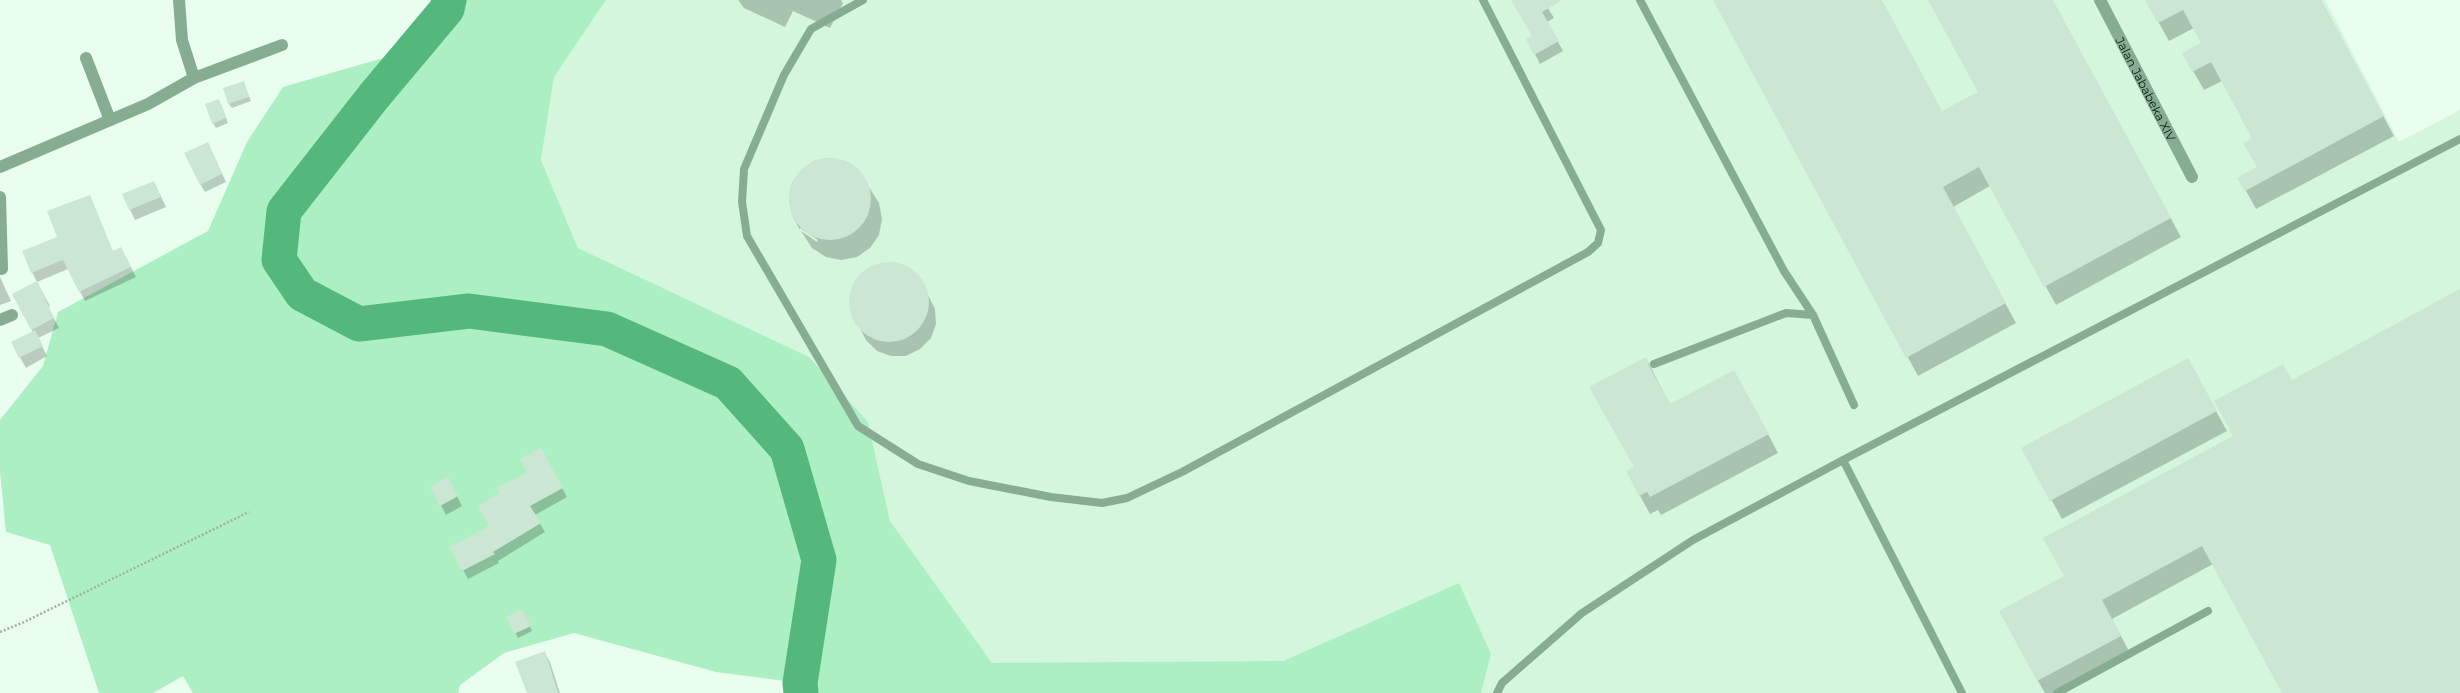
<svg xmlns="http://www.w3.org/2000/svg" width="2460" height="693" viewBox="0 0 2460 693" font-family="Montserrat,sans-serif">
  <rect width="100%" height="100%" fill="#e9feef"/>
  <path fill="#d3f6dd" d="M606,0H2325L2399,142L2460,110V693H1481L1491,654L1459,584L1283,661L992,663L890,521L868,422L809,357L578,248L541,160L554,77Z"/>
  <path fill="#acefc2" d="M435,0H606L554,77L541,160L578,248L809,357L868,422L890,521L992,663L1283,661L1459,583L1491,654L1481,693H801L800,683L716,672L574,633L504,653L460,685L458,693H193L183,676L153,693H99L50,545L6,532L0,472V420L43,366L58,312L208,231L247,142L283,87L414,49L447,9Z"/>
  <path fill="#0003" d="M738,0H841L843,3L830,28L793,11L785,27L744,8Z
    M1512,0H1543L1554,18L1547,22L1563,51L1540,64L1535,54L1533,36Z
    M1714,0H1881L1942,112L1979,92L1929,0H2052L2181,237L2056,305L1990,186L1953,207L2016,323L1918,376Z
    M2146,0H2321L2394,136L2256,209L2239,178L2258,168L2253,139L2222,81L2204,90L2193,71L2183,54L2202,44L2194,28L2169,41Z
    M243,82L251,101L232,108L229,104Z
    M221,104L228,123L216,128L213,123Z
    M208,143L226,182L205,192L200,184Z
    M830,158L845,161L858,170L879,203L882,219L879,235L870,248L857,257L841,260L826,257L812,248L801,231L817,242L818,240L800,228V230L792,215L789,199L792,183L801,170L814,161Z
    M154,182L166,207L135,220L123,195Z
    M89,196L113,252L126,257L136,277L85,301L68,269L37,282L50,306L48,307L59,328L38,338L47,356L26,368L12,343L33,332L13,295L37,282L32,272Z
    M895,263L909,269L920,279L935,309L936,324L931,338L920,349L906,356H891L877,351L866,340L851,311L850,296L855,281L866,270L880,264Z
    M0,277L11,301L0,305Z
    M2460,290V693H2283L2213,564L2112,619L2131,655L2061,693H2045L2038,681L2065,577L2234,437L2292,381Z
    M1646,358L1670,405L1744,389L1778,453L1661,515L1658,510L1650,514L1627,472L1636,468Z
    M2198,378L2227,431L2062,519L2023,448Z
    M540,449L567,497L535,515L545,532L498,561L499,563L468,579L463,570L490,527L501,494L529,473Z
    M453,488L462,506L446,515L441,505Z
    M524,614L532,631L518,638L507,617Z
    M544,652L550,662L560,693H528Z"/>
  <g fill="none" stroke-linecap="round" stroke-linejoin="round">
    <path stroke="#54b77b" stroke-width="35" d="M449,0L447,9L374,96L284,211L279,260L302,294L359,324L469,311L607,329L728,383L787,449L819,560L800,683L801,693"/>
  </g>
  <path fill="#cbe6d3" d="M1511,0H1562L1542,12L1559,41L1534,55L1526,39L1532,36Z
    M1713,0H1882L1942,111L1978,92L1928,0H2053L2171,218L2044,287L1979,167L1943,187L2006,303L1906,358Z
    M2145,0H2321L2384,116L2245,191L2237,178L2257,167L2243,143L2252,138L2211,62L2192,72L2182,53L2201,43L2183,10L2158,23Z
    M244,81L249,97L228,104L223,88Z
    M219,99L226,118L212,124L205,104Z
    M208,142L222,174L200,185L184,153Z
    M789 199a41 41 0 1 1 82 0a41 41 0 1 1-82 0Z
    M154,181L161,197L129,210L122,194Z
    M90,195L113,251L121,247L131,267L79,292L63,260L31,273L22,251L57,237L47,211Z
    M849 302a40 40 0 1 1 80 0a40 40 0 1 1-80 0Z
    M37,281L54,318L31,330L12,294Z
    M2460,289V693H2282L2202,546L2102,600L2121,636L2037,681L1999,611L2064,576L2043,538L2233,436L2214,401L2283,364L2292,380Z
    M35,330L43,346L19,358L11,342Z
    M1646,357L1649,366L1670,404L1734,370L1769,434L1650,497L1647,492L1639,496L1626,471L1634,467L1589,387Z
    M2188,358L2217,411L2050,501L2021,448Z
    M541,448L563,488L530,506L541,523L493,552L495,554L462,571L449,547L489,526L478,506L499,493L497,487L527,473L520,459Z
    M448,477L458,496L440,506L430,487Z
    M522,609L531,626L514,634L506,617Z
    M545,651L558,693H527L515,662Z"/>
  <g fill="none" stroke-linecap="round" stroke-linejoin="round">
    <path stroke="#a0b2a5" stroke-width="2.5" stroke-dasharray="2 2" stroke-linecap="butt" d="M0,632L22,623L249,512"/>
    <path stroke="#86ad92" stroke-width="8" d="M863,0L811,29L784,75L744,169L742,202L747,236L858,426L918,464L969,481L1051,497L1102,503L1127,498L1182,472L1588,252L1598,243L1601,230L1483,0
      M1640,0L1784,271L1813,315L1854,405
      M1654,364L1786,313L1813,315
      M1843,460L1962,693
      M1497,693L1502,683L1582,613L1693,540L1843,460L2460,139
      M2057,693L2208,611"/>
    <g stroke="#86ad92" stroke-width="12">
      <path d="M179,0L182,40L194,78"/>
      <path id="s1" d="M2100,0L2192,177"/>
      <path d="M86,58L110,120"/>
      <path d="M0,167L148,104L194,78L282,45"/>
      <path d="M0,197L2,269"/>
      <path d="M0,320L12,315"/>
    </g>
  </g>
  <g text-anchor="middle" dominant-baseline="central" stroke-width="4" stroke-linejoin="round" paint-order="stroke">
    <g font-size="12" fill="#0d1710" stroke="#e9feef">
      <text stroke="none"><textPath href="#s1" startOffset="100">Jalan Jababeka XIV</textPath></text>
    </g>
  </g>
</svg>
